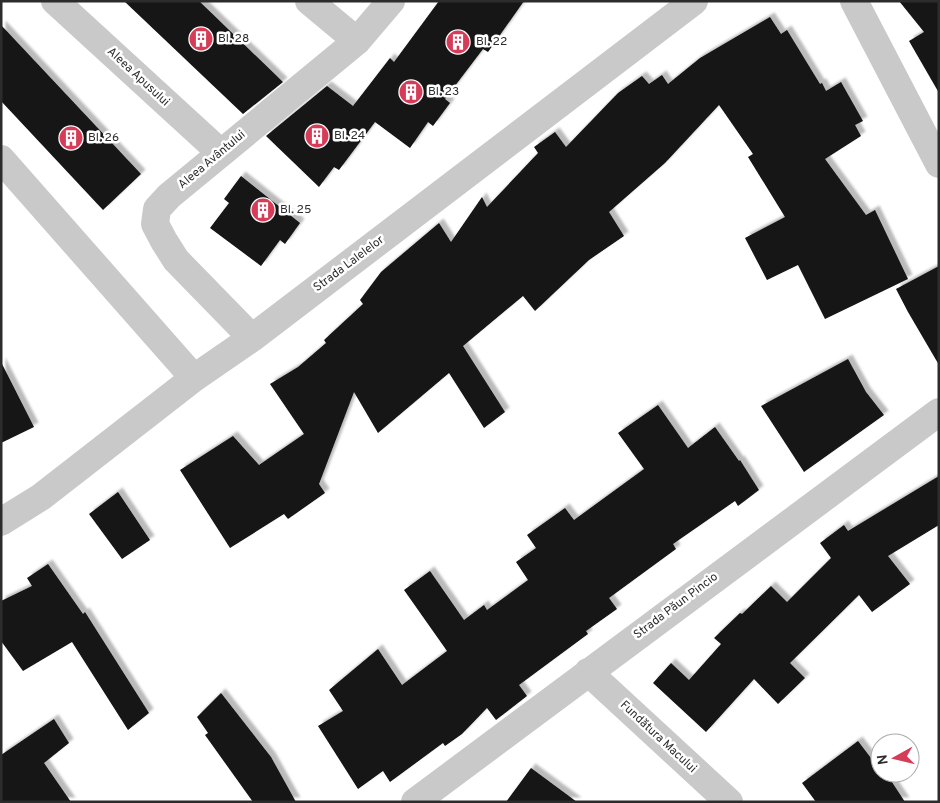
<svg xmlns="http://www.w3.org/2000/svg" width="940" height="803" viewBox="0 0 940 803" font-family="Overpass,sans-serif">
  <defs>
    <filter id="shadow"><feDropShadow dx="4.5" dy="-4.5" stdDeviation="1" flood-color="#0004"/></filter>
  </defs>
  <rect width="100%" height="100%" fill="#fff"/>
  <path fill="#131313" filter="url(#shadow)" d="M124,1H199L283,82L243,114Z
    M439,1H524L488,52L483,49L445,99L450,103L433,126L428,122L410,148L375,122L339,170L334,167L319,187L266,136L327,86L353,106L390,58L394,62Z
    M899,1H939V93L909,41L924,32Z
    M770,17L781,34L787,30L820,84L822,83L826,91L841,82L863,121L855,125L861,136L825,159L866,215L875,210L908,279L825,319L798,265L767,280L745,238L785,217L748,157L753,154L719,105L665,163L609,212L624,236L589,260L535,311L523,296L463,346L505,412L484,428L449,373L378,433L354,392L319,484L325,493L288,519L284,514L230,548L180,470L233,436L259,465L304,434L270,384L298,367L326,343L324,340L363,304L360,300L381,272L439,223L451,242L482,197L487,207L538,153L534,147L555,132L566,147L618,93L642,76L649,84L662,75L668,84L700,58Z
    M1,25L141,174L103,210L1,101Z
    M241,176L300,223L285,244L280,240L261,266L210,228L229,203L224,199Z
    M939,266V365L908,312L896,289Z
    M848,359L866,392L884,415L804,472L761,406Z
    M1,362L34,427L1,443Z
    M658,405L688,448L715,427L739,461L740,460L759,490L738,506L735,501L673,544L676,549L609,598L617,609L586,631L588,634L519,685L527,696L496,720L487,708L462,734L445,746L443,743L390,782L383,771L358,789L318,726L343,711L329,690L378,649L402,685L447,651L404,590L430,571L464,620L484,605L487,610L528,580L516,562L536,548L527,535L565,508L574,520L644,469L618,433Z
    M939,476V525L888,556L910,584L872,612L859,595L790,663L805,678L778,704L754,679L706,732L653,683L671,663L689,680L721,644L714,638L740,613L742,614L771,586L787,602L831,558L820,543L844,525L848,531Z
    M118,492L150,540L122,559L89,514Z
    M48,564L83,614L85,612L149,713L128,730L72,642L23,671L1,641V601L32,586L27,578Z
    M221,693L271,757L296,802H253L205,735L208,733L197,717Z
    M54,719L69,743L44,763L71,802H1V755Z
    M858,741L880,770V773H886L905,802H816L802,783Z
    M531,768L577,802H506Z"/>
  <g fill="none" stroke-linecap="round" stroke-linejoin="round">
    <path stroke="#c9c9c9" stroke-width="28" d="M55,1L221,153
      M309,1L357,41
      M854,1L939,164
      M1,159L194,378
      M252,338L176,260L164,241L155,224L157,209L169,196L357,41L391,1
      M1,522L41,497L194,378L252,338L694,1
      M588,672L729,802
      M415,802L939,412"/>
  </g>
  <defs>
    <symbol id="building-disc" viewBox="-11 -11 22 22"><circle r="9.5" fill="#d63c57" stroke="#fff"/><path d="M-4-6H4V6H1V3H-1V6H-4ZM-2.5-4.3h1.7v1.8h-1.7ZM.8-4.3h1.7v1.8H.8ZM-2.5-1h1.7V.8h-1.7ZM.8-1h1.7V.8H.8Z" fill="#fff"/></symbol>
  </defs>
  <g fill-rule="evenodd">
    <use href="#building-disc" x="187" y="25" width="28" height="28"/>
    <use href="#building-disc" x="444" y="28" width="28" height="28"/>
    <use href="#building-disc" x="397" y="78" width="28" height="28"/>
    <use href="#building-disc" x="303" y="122" width="28" height="28"/>
    <use href="#building-disc" x="57" y="124" width="28" height="28"/>
    <use href="#building-disc" x="249" y="196" width="28" height="28"/>
  </g>
  <g text-anchor="middle" dominant-baseline="central" stroke-width="5" stroke-linejoin="round" paint-order="stroke">
    <g font-size="12" fill="#2c2c2c" stroke="#fff" text-anchor="start">
      <text x="218" y="39">Bl. 28</text>
      <text x="476" y="42">Bl. 22</text>
      <text x="428" y="92">Bl. 23</text>
      <text x="334" y="136">Bl. 24</text>
      <text x="88" y="138">Bl. 26</text>
      <text x="280" y="210">Bl. 25</text>
    </g>
    <g font-size="12" fill="#2c2c2c" stroke="#fff">
      <text transform="translate(138 77) rotate(43)">Aleea Apusului</text>
      <text transform="translate(212 160) rotate(-40)">Aleea Avântului</text>
      <text transform="translate(349 264) rotate(-37)">Strada Lalelelor</text>
      <text transform="translate(676 606) rotate(-37)">Strada Păun Pincio</text>
      <text transform="translate(658 737) rotate(43)">Fundătura Macului</text>
    </g>
  </g>
  <rect width="940" height="803" fill="none" stroke="#2c2c2c" stroke-width="5"/>
  <g transform="translate(895 758) rotate(262)"><circle r="24" fill="#ffffff" stroke="#ababab"/>
  <path d="M0-4L9 19L0 12L-9 19Z" fill="#d63c57"/>
  <text y="-8" font-size="14" font-weight="bold" text-anchor="middle" fill="#2c2c2c">N</text>
  </g>
</svg>
